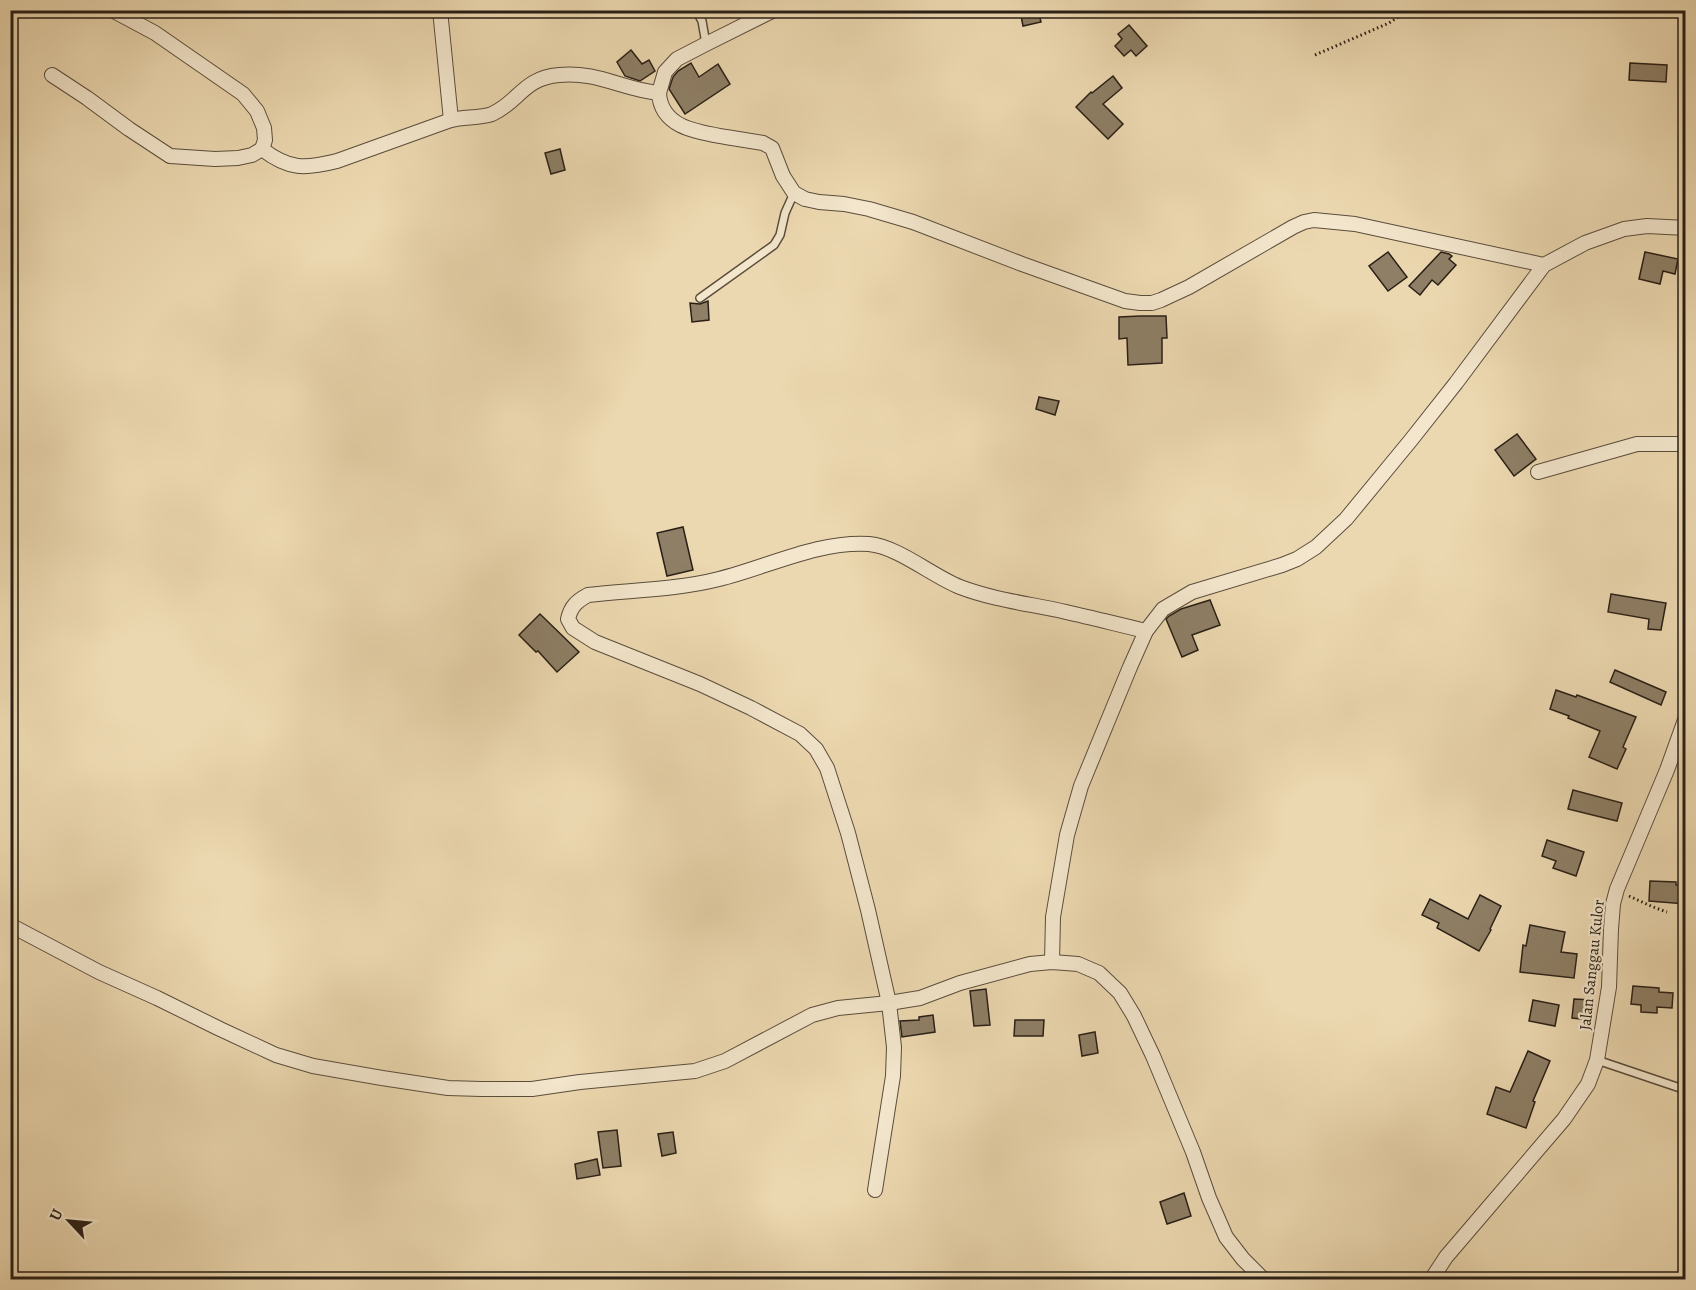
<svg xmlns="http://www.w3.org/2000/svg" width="1696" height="1290" viewBox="0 0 1696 1290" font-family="Alegreya,serif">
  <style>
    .building { fill: #8e7f66; stroke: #291f16; stroke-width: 1.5 }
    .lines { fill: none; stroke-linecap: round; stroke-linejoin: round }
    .lane-casing { stroke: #5a4d3c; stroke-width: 10 }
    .street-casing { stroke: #5a4d3c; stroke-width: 16 }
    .path { stroke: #291f16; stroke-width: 3; stroke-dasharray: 1.5 3; stroke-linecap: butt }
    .lane { stroke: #f3e6cc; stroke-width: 7 }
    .street { stroke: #f3e6cc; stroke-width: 14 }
    .labels { text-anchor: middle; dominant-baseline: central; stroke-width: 4.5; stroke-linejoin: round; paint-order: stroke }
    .street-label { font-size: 16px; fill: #291f16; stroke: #f3e6cc }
  </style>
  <rect width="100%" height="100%" fill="#ecd8b0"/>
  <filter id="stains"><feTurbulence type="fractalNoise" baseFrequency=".00333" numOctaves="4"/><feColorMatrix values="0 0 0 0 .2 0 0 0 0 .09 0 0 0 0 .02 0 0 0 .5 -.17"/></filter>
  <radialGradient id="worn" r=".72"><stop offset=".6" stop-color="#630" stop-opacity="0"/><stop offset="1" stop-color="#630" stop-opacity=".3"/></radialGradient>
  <g class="building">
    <polygon points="1020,10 1038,10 1041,22 1023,26"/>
    <polygon points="1129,25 1147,46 1136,56 1131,50 1124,56 1115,46 1122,39 1118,34"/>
    <polygon points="631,50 642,64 649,60 655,71 640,81 625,76 617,62"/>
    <polygon points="691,63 699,77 718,64 730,84 685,114 669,89 673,77 678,71"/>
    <polygon points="1630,63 1667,65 1666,82 1629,80"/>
    <polygon points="1113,76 1122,88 1103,104 1123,124 1108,139 1076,107 1091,92 1092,93"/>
    <polygon points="560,149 565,170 551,174 545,153"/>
    <polygon points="1388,252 1407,277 1388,291 1369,266"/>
    <polygon points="1441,252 1449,254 1452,256 1449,259 1456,265 1438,285 1432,280 1420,295 1409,286"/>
    <polygon points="1645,252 1678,259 1675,274 1663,271 1660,284 1639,279"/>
    <polygon points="708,301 709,320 692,322 690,303 700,304"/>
    <polygon points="1140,316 1166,316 1167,338 1162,338 1162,363 1128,365 1127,338 1119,339 1119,317"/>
    <polygon points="1039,397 1059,401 1055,415 1036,409"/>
    <polygon points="1517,434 1536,459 1514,476 1495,450"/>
    <polygon points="683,527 693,570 667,576 657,533"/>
    <polygon points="1611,594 1666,603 1661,630 1648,629 1649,619 1608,612"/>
    <polygon points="1210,600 1220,625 1192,635 1198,650 1182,657 1166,619 1169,616 1181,609"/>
    <polygon points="540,614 579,652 557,672 538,651 536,652 519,635"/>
    <polygon points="1615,670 1666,692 1661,705 1610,682"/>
    <polygon points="1556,690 1576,697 1577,695 1636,717 1623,747 1626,749 1617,769 1589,757 1600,731 1568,718 1569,716 1550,709"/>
    <polygon points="1573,790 1622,803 1617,821 1568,809"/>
    <polygon points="1547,840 1584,852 1576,876 1553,868 1556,861 1542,856"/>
    <polygon points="1650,881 1676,882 1676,885 1686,885 1686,904 1649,901"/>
    <polygon points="1480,895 1501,906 1490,929 1491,930 1479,951 1437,928 1439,923 1422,915 1430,899 1468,919"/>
    <polygon points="1530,925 1565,932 1561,952 1577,954 1574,978 1520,972 1523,945 1526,946"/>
    <polygon points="1633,986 1659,988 1659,992 1673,993 1672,1008 1657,1007 1657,1013 1641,1012 1641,1005 1631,1004"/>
    <polygon points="986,989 990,1025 974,1026 970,991"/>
    <polygon points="1574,999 1592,1000 1590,1020 1572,1018"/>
    <polygon points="1533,1000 1559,1005 1555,1026 1529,1021"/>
    <polygon points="933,1015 935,1032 902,1037 900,1021 919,1020 919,1017"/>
    <polygon points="1015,1020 1044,1020 1043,1036 1014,1036"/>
    <polygon points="1095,1032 1098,1053 1082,1056 1079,1035"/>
    <polygon points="1528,1051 1550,1061 1533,1101 1535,1102 1526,1128 1487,1114 1496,1087 1510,1092"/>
    <polygon points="617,1130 621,1166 603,1168 598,1132"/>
    <polygon points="673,1132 676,1153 662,1156 658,1134"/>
    <polygon points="597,1159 600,1175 577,1179 575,1164"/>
    <polygon points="1184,1193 1191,1216 1167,1224 1160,1202"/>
  </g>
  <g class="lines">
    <defs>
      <g id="lane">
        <polyline points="696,10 702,21 706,44"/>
        <polyline points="700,298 774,245 780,235 785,213 794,193"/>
        <polyline points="1597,1060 1683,1089"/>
      </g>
      <g id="street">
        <path d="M440 10 451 120C464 117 481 118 492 114 519 102 523 78 559 75 597 71 624 90 659 93 661 128 698 132 726 137 738 139 751 141 763 143L772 148 783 176 794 193 805 199 819 202 844 204 869 209 913 222 1022 264 1125 301 1140 303H1152L1161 300 1189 287 1293 227 1304 222 1314 220 1355 224 1544 265"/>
        <polyline points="52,75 87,98 129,129 170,156 215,159 238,158 252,155 262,149 265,140 264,128 257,111 243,94 155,33 112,10"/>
        <polyline points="659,93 665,72 677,59 706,44 774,10"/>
        <path d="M262 149C289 170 305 169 337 161L451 120"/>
        <polyline points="1538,472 1637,444 1686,444"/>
        <polyline points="10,925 99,972 157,998 220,1029 276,1055 313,1066 382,1078 448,1088 481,1089 532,1089 580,1082 695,1071 725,1061 812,1015 838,1008 889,1003 920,998 960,983 1030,964 1052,962 1078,964 1099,973 1120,993 1134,1016 1153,1056 1193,1152 1209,1198 1226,1237 1243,1259 1264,1280"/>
        <polyline points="1052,962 1053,917 1067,835 1081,786 1130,667 1146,631 1163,609 1192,592 1282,565 1297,559 1316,547 1346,519 1411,440 1456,383 1544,265 1585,243 1624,229 1647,226 1686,228"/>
        <path d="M875 1190 893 1076 894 1047 889 1003 868 910 848 833 827 768 816 749 800 734 751 708 700 684 595 642 573 628 568 619C571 606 577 601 588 595 631 590 676 590 719 579 768 567 817 541 869 544 899 547 932 576 960 587 994 600 1031 604 1066 612 1093 618 1120 625 1146 631"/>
        <polyline points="1431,1280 1446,1257 1564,1119 1588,1084 1597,1060 1609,987 1611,929 1613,904 1617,889 1667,770 1686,717"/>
      </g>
    </defs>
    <use href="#lane" class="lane-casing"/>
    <use href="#street" class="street-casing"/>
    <g class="path">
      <polyline points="1315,55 1389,23 1409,10"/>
      <polyline points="1629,896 1653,907 1667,912"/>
    </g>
    <use href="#lane" class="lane"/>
    <use href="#street" class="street"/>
  </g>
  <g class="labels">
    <g class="street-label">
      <text transform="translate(1592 965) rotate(-84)">Jalan Sanggau Kulor</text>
    </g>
  </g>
  <rect width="1696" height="1290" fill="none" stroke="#ecd8b0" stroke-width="36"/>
  <rect x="12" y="12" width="1672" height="1266" fill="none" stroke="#291f16" stroke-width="3"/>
  <rect x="18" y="18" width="1660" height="1254" fill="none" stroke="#291f16" stroke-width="1.5"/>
  <g transform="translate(69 1221) rotate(296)" stroke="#f3e6cc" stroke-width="4.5" paint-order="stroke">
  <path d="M0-4.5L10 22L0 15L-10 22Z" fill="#291f16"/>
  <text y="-9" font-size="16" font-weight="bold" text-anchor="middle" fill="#291f16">U</text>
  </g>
  <rect width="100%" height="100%" filter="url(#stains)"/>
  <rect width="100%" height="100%" fill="url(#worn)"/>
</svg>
